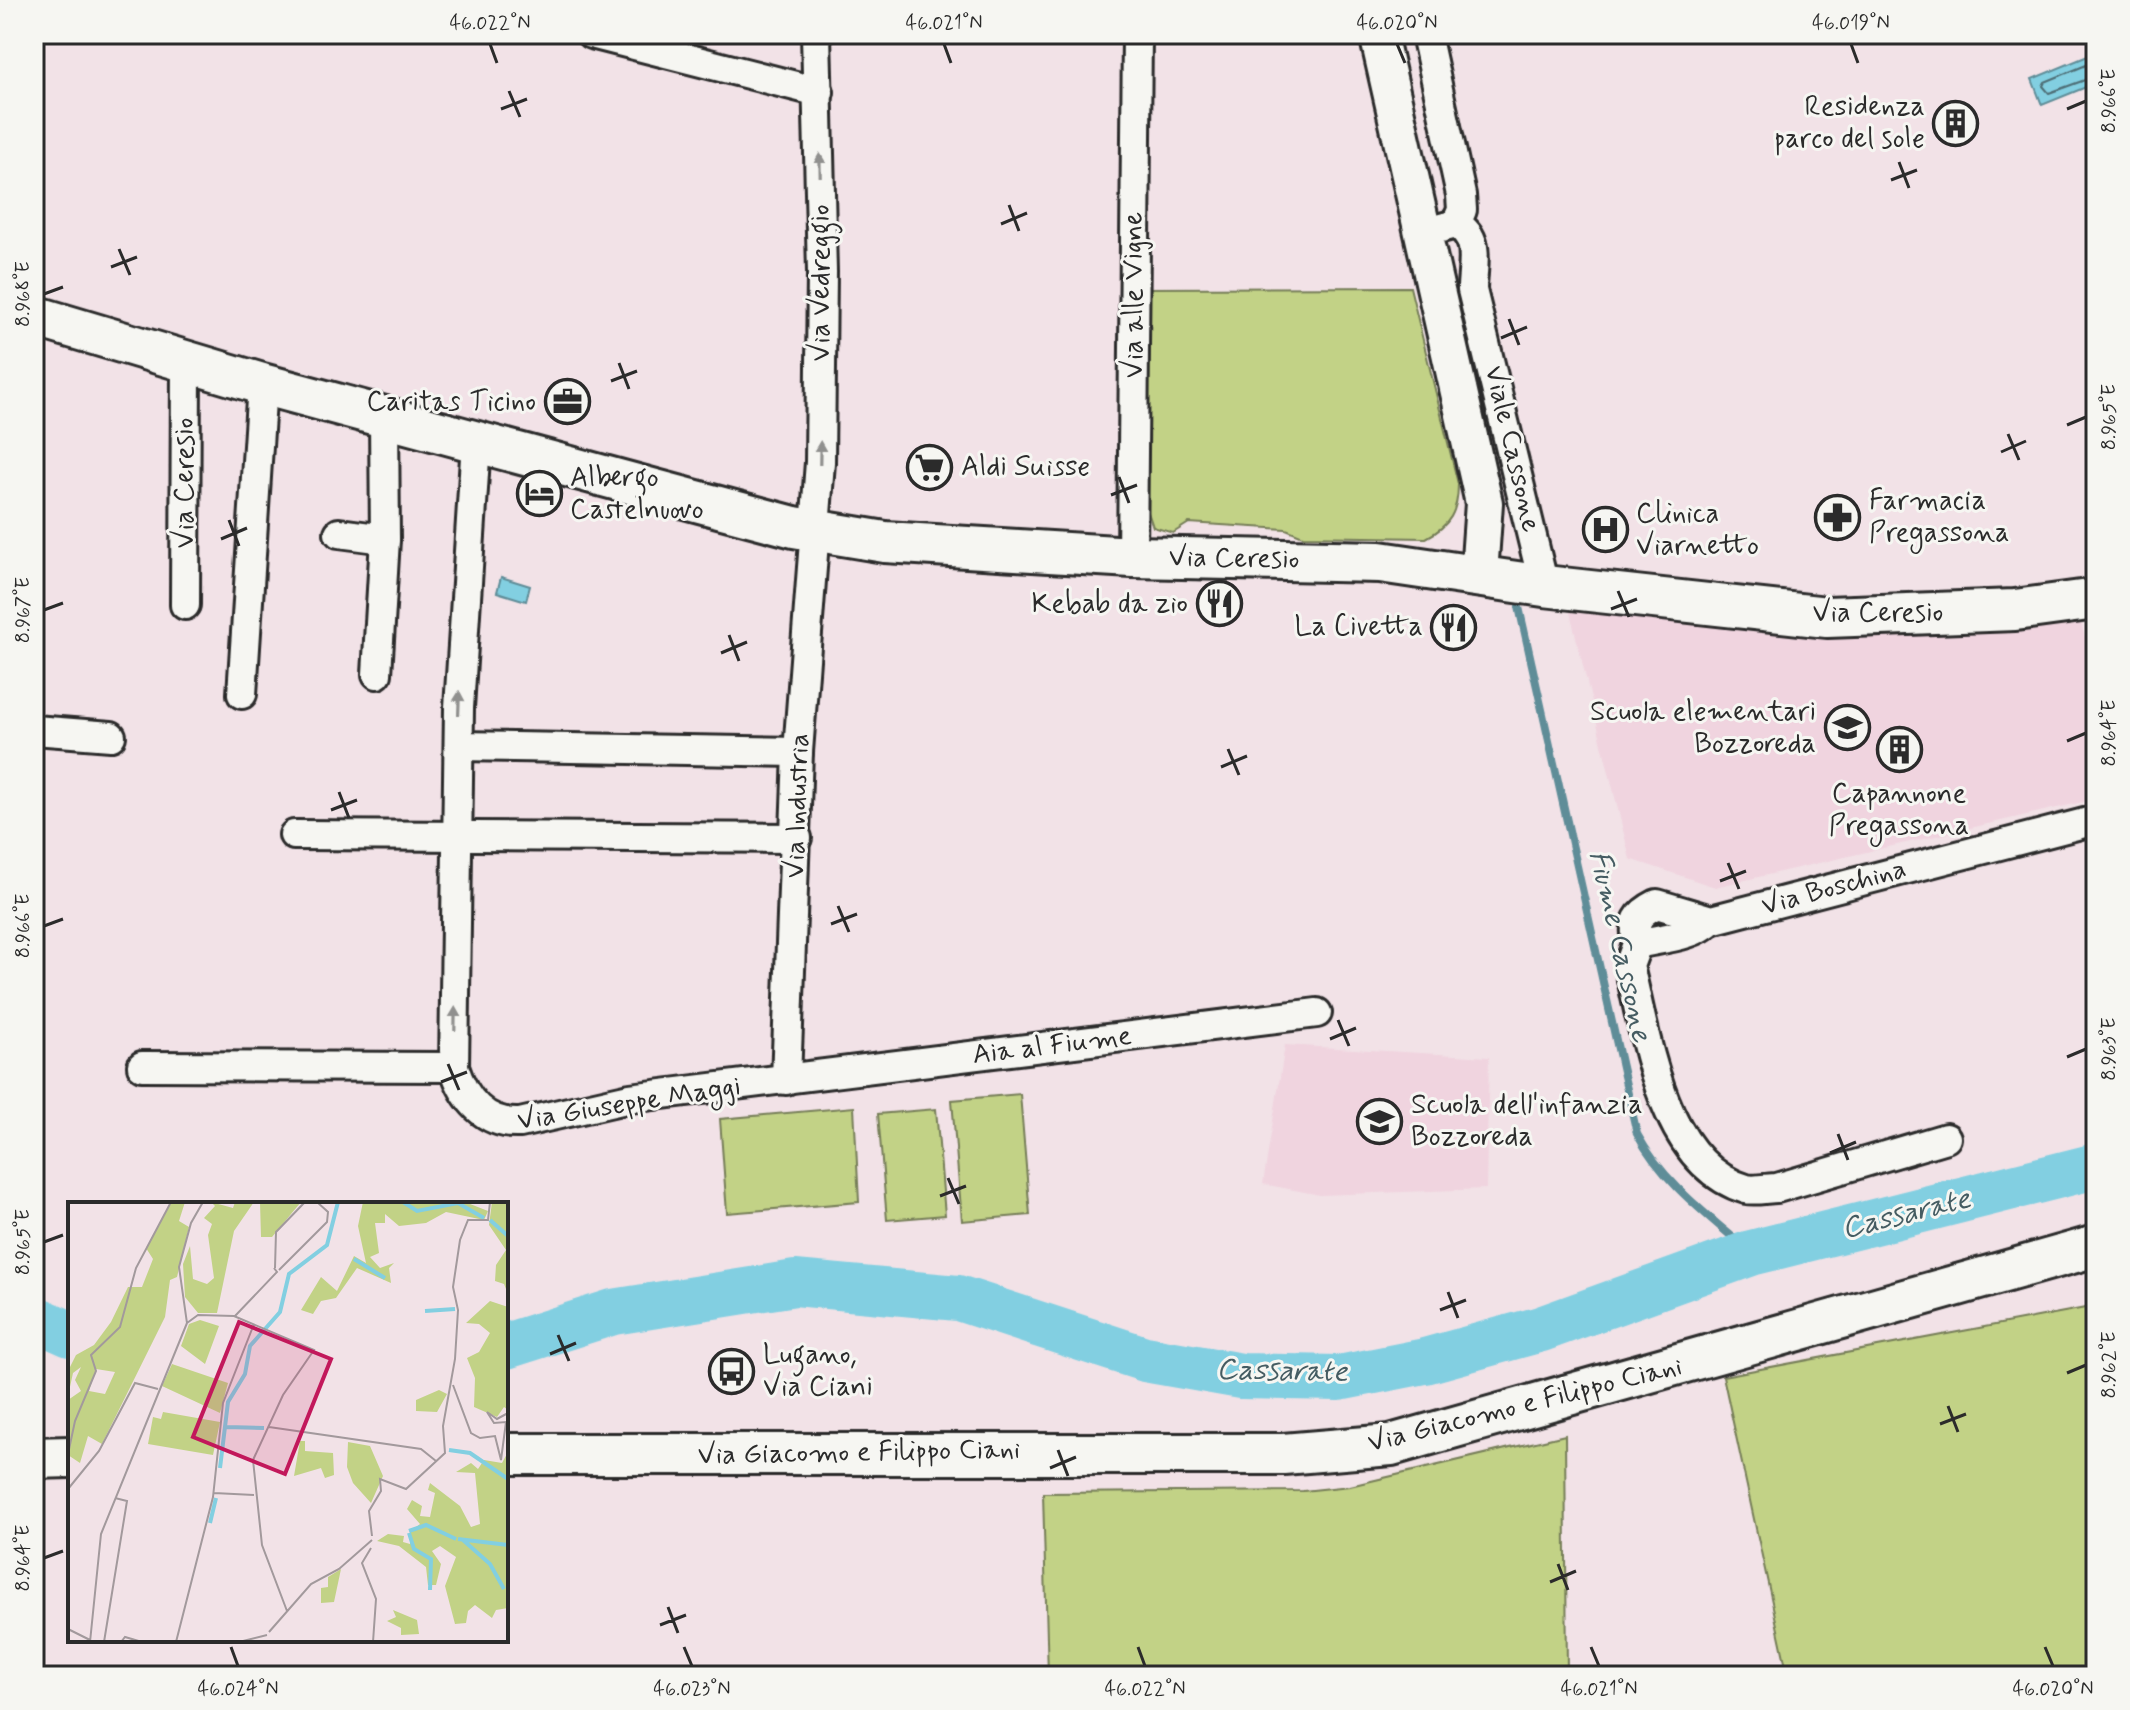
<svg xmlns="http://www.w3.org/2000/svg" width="2130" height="1710" viewBox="0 0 2130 1710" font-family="Mynerve,sans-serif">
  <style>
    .built { fill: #f0d4df }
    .green { fill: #c2d286; stroke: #767e58; stroke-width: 2 }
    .water { fill: #82cfe1; stroke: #5f8d98; stroke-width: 2 }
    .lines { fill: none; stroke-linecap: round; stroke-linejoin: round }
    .shore { stroke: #4e6d74; stroke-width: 2 }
    .stream { stroke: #5f8d98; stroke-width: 8 }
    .river { stroke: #82cfe1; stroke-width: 46 }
    .minor-casing { stroke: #2b2b2b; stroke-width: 34 }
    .tertiary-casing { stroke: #2b2b2b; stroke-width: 42 }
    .secondary-casing { stroke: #2b2b2b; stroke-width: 46 }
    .minor { stroke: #f6f6f2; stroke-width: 28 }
    .tertiary { stroke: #f6f6f2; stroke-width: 36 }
    .secondary { stroke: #f6f6f2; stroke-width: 40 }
    .oneway { fill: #90908e }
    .ticks { fill: none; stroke: #2b2b2b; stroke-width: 3 }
    .labels { text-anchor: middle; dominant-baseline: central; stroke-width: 6; stroke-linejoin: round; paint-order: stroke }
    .poi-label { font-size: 28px; fill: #2b2b2b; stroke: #f6f6f2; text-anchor: start }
    .street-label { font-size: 28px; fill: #2b2b2b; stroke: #f6f6f2 }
    .water-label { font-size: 30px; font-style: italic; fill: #455c62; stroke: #f6f6f2 }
    .inset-river { fill: none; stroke: #82cfe1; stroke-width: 4 }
    .inset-road { fill: none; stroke: #a2999c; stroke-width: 2 }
    .view { fill: #c2185b; fill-opacity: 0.15; stroke: #c2185b; stroke-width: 4 }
    .inset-edge { fill: none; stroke: #2b2b2b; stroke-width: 4 }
    .neatline { fill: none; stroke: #2b2b2b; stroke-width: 3 }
    .ticks-label { font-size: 20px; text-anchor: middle; fill: #2b2b2b }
  </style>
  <rect width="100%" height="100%" fill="#f2e2e7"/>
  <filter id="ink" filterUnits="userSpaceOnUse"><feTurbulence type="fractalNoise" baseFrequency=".0125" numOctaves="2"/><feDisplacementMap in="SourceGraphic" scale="16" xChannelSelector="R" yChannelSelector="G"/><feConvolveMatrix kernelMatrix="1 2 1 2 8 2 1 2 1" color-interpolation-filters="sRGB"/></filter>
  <g filter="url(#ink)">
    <g class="built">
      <polygon points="1567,600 1838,639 2081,624 2091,656 2096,655 2096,799 1715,887 1630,859"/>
      <polygon points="1285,1045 1489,1057 1486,1189 1320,1195 1263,1184"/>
    </g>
    <g class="green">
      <path d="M1410 287 1458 484C1458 511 1450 526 1426 538L1303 536 1286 529 1189 523 1173 533 1153 527 1148 512 1144 288Z"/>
      <polygon points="1020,1094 1030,1215 962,1221 952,1100"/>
      <polygon points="854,1107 859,1202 727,1213 720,1119"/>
      <polygon points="936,1109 945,1215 887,1220 878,1114"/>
      <polygon points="2096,1306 2096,1676 1788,1676 1723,1376"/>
      <polygon points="1565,1435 1567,1676 1048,1676 1043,1493 1303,1491 1350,1486"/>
    </g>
    <g class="water">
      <polygon points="2095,53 2096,83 2042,105 2032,79"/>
      <polygon points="501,577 530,586 526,601 497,592"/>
    </g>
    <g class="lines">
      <polyline class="shore" points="2096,61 2045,82 2043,86 2049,93 2096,76"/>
      <path class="stream" d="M1519 607 1637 1134C1663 1183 1710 1217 1751 1253"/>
      <g class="river">
        <polyline points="34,1318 70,1334"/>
        <polyline points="506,1346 613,1312 795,1283 958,1298 1145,1359 1241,1376 1339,1378 1425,1361 1541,1329 1751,1253 2096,1166"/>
      </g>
      <defs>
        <g id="minor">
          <polyline points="591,34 819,92"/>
          <polyline points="1426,34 1461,195 1462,210 1456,224 1441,228"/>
          <path d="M1456 224C1482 238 1472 266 1472 290L1544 586"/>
          <path d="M476 442 459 708 454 1067C464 1099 485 1125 520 1123L630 1098 1317 1013"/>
          <polyline points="339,533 385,539"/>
          <polyline points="1132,557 1137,34"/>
          <polyline points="185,605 186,362"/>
          <polyline points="377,674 385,539 384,417"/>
          <polyline points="242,694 262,384"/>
          <polyline points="34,730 111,736"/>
          <polyline points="459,746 798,752"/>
          <polyline points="294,835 797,838"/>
          <path d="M1711 920 1657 904C1637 914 1633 921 1637 944 1661 938 1693 937 1711 920L2096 820"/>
          <path d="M1637 944 1629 966C1647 1039 1662 1164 1746 1189 1755 1191 1768 1188 1777 1188L1946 1138"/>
          <polyline points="142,1066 454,1067"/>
          <polyline points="786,1080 798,752 820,462 822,272 816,34"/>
        </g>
        <polyline id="tertiary" points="1378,34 1484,503 1479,574"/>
        <g id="secondary">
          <polyline points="34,316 262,384 700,502 794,527 885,542 1132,557 1380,562 1544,586 1827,617 2015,610 2096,599"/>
          <polyline points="506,1454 1283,1454 1391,1445 2096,1246"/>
          <polyline points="34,1458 70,1457"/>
        </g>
      </defs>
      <use href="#minor" class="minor-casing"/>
      <use href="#tertiary" class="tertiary-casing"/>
      <use href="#secondary" class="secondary-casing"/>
      <use href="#minor" class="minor"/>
      <use href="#tertiary" class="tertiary"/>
      <use href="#secondary" class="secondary"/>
    </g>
    <defs><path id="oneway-solid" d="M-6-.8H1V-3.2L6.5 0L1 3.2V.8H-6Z" transform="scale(2)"/></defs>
    <g class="oneway">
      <use href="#oneway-solid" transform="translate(820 165) rotate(-91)"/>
      <use href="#oneway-solid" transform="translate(820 453) rotate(-89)"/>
      <use href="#oneway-solid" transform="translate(459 703) rotate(-88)"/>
      <use href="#oneway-solid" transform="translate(455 1019) rotate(-89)"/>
    </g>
  </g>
  <path class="ticks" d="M490 44 497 63M944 44 951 63M1397 44 1405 63M1851 44 1858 63M509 91 520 117M501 109 527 99M2067 109 2086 101M1899 162 1909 188M1891 180 1917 170M1009 205 1019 231M1001 224 1027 213M119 249 130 275M111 267 137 257M44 294 63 287M1509 319 1519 345M1501 338 1527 327M619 363 629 389M611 381 637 371M2067 425 2086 417M2008 434 2019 460M2001 452 2026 441M1119 477 1129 503M1111 495 1137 485M229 520 239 546M221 539 247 528M1618 591 1629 617M1611 609 1637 599M44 610 63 603M729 635 739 661M721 653 747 642M2067 741 2086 733M1228 749 1239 775M1221 767 1247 756M339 792 349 818M331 810 357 800M1728 863 1739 889M1720 881 1746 871M838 906 849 932M831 924 857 914M44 926 63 919M1338 1020 1349 1046M1330 1039 1356 1028M2067 1057 2086 1049M448 1064 459 1090M441 1082 467 1072M1838 1134 1848 1160M1830 1153 1856 1142M948 1178 959 1204M940 1196 966 1186M44 1242 63 1235M1448 1292 1458 1318M1440 1310 1466 1300M558 1335 569 1361M550 1354 576 1343M2067 1373 2086 1365M1948 1406 1958 1432M1940 1424 1966 1414M1058 1450 1068 1476M1050 1468 1076 1457M44 1558 63 1551M1558 1564 1568 1590M1550 1582 1576 1571M668 1607 678 1633M660 1625 686 1615M231 1647 238 1666M684 1647 692 1666M1138 1647 1145 1666M1591 1647 1599 1666M2045 1647 2053 1666"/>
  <defs>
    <symbol id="building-ring" viewBox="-11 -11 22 22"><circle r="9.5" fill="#f6f6f2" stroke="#2b2b2b" stroke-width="1.5"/><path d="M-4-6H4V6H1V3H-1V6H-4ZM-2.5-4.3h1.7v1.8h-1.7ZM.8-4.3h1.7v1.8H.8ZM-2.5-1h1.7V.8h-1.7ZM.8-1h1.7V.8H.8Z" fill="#2b2b2b"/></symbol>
    <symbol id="office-ring" viewBox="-11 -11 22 22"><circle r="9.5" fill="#f6f6f2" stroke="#2b2b2b" stroke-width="1.5"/><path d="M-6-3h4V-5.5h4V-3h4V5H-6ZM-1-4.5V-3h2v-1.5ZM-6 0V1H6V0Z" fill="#2b2b2b"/></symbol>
    <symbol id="supermarket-ring" viewBox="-11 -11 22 22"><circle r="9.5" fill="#f6f6f2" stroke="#2b2b2b" stroke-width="1.5"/><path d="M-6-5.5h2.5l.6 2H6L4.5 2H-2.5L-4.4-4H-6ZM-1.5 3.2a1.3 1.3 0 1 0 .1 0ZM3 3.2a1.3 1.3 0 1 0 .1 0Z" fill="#2b2b2b"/></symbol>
    <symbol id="hotel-ring" viewBox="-11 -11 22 22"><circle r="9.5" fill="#f6f6f2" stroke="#2b2b2b" stroke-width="1.5"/><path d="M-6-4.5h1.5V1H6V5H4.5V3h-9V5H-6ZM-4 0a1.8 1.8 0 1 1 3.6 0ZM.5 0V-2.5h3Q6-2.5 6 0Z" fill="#2b2b2b"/></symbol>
    <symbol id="pharmacy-ring" viewBox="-11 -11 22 22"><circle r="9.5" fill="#f6f6f2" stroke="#2b2b2b" stroke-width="1.5"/><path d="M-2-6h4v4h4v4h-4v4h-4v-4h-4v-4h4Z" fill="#2b2b2b"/></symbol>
    <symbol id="hospital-ring" viewBox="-11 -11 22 22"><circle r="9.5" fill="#f6f6f2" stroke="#2b2b2b" stroke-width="1.5"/><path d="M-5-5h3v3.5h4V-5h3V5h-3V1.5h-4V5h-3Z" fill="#2b2b2b"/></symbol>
    <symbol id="restaurant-ring" viewBox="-11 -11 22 22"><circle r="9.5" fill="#f6f6f2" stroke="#2b2b2b" stroke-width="1.5"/><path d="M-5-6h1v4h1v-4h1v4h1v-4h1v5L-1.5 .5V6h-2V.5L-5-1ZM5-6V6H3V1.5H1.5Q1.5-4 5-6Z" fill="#2b2b2b"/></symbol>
    <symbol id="school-ring" viewBox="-11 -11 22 22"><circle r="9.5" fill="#f6f6f2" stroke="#2b2b2b" stroke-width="1.5"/><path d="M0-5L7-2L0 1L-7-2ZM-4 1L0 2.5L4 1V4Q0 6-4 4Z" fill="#2b2b2b"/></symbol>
    <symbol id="bus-ring" viewBox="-11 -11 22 22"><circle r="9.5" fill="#f6f6f2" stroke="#2b2b2b" stroke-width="1.5"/><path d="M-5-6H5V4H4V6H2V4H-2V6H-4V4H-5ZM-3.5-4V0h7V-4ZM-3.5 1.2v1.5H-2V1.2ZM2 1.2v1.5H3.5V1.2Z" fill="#2b2b2b"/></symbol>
  </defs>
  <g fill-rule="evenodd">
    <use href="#building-ring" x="1930" y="98" width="51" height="51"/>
    <use href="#office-ring" x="542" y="376" width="51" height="51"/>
    <use href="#supermarket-ring" x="904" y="442" width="51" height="51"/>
    <use href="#hotel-ring" x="514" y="468" width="51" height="51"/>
    <use href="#pharmacy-ring" x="1812" y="492" width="51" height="51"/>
    <use href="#hospital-ring" x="1580" y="504" width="51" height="51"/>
    <use href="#restaurant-ring" x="1194" y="578" width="51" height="51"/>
    <use href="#restaurant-ring" x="1428" y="602" width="51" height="51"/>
    <use href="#school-ring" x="1822" y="702" width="51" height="51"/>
    <use href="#building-ring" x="1874" y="724" width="51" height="51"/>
    <use href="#school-ring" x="1354" y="1096" width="51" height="51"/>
    <use href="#bus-ring" x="706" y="1346" width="51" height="51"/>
  </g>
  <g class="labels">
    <g class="poi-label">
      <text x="1925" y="107" text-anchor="end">Residenza<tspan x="1925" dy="32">parco del sole</tspan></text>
      <text x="536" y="402" text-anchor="end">Caritas Ticino</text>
      <text x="961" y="467">Aldi Suisse</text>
      <text x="570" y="478">Albergo<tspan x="570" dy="32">Castelnuovo</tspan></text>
      <text x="1869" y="501">Farmacia<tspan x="1869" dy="32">Pregassona</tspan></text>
      <text x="1636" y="514">Clinica<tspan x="1636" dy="32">Viarnetto</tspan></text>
      <text x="1188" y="604" text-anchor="end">Kebab da zio</text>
      <text x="1423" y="627" text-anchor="end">La Civetta</text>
      <text x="1816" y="712" text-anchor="end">Scuola elementari<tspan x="1816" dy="32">Bozzoreda</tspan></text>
      <text x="1899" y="794" text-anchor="middle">Capannone<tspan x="1899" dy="32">Pregassona</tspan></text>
      <text x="1411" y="1105">Scuola dell'infanzia<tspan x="1411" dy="32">Bozzoreda</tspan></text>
      <text x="763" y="1355">Lugano,<tspan x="763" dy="32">Via Ciani</tspan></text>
    </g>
    <g class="street-label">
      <text transform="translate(821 283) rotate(-90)">Via Vedreggio</text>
      <text transform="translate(1134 295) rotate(-90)">Via alle Vigne</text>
      <text transform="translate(1512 449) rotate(77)">Viale Cassone</text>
      <text transform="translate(185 483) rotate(-90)">Via Ceresio</text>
      <text transform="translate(1234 559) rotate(1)">Via Ceresio</text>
      <text x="1878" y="613">Via Ceresio</text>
      <text transform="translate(798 806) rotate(-88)">Via Industria</text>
      <text transform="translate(1834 888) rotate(-15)">Via Boschina</text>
      <text transform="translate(1052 1046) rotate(-7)">Aia al Fiume</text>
      <text transform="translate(629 1104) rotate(-9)">Via Giuseppe Maggi</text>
      <text transform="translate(1525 1405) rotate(-14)">Via Giacomo e Filippo Ciani</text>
      <text transform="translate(859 1453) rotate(-1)">Via Giacomo e Filippo Ciani</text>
    </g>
    <g class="water-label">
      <text transform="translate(1620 946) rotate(77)">Fiume Cassone</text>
      <text transform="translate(1906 1214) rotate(-14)">Cassarate</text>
      <text transform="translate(1282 1371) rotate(1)">Cassarate</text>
    </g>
  </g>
  <g transform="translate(68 1202)">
    <rect width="440" height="440" fill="#f2e2e7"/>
    <path d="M103 0H117L111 19 121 25 109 75 102 78 97 115 34 242 20 234 12 261 0 253V198L13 189 7 178 13 165 5 171 0 194V169L8 153 26 143 43 120 60 85H74L85 57 78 46ZM28 167 47 170 37 192 21 189ZM143 0 165 6 167 0H186L166 29 149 111H130L117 95 115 62 122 44 125 77 139 82 146 76 140 33 144 22 136 16 147 4ZM192 0H233L204 35H193ZM295 0H397L420 9 416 18 378 10 358 21 331 24 317 12V21H307L311 51 302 55 312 66 326 61 321 66 323 81 289 66 268 96 253 99 245 112 233 108 253 75 269 89 286 54 298 61 290 24ZM424 0H440V92L436 82 427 79 428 63 438 48 421 23ZM422 99 440 105V208L436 205 429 215 406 205 407 176 399 156 411 150 422 131 411 122 398 121ZM132 118 151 124 137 162 113 144 121 122ZM104 162 160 181 152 211 94 184ZM371 188 379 192 369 210 348 209V198ZM95 210 152 220 145 253 80 242 85 215 93 217ZM232 239H237V249L265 251 266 273 257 276 253 266 226 274ZM280 240 302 244 315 274 303 301 285 281 279 265ZM440 250V406L428 408 424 416 407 403 400 409 398 421 387 422 377 384 388 355 372 344 364 349 373 362 368 383H360L358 365 331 344 309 339 320 332 336 334 335 340 342 342V330L352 322 339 307 344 298 354 304 352 314 362 315 367 291 360 288 362 281 392 304 403 325 412 322 407 271 388 270 403 261 410 267 416 258 434 261ZM273 367 266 400 253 401V386L260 385V375ZM325 408 349 418 351 432 333 433V426L319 419 328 415Z" fill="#c2d286" fill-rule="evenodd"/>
    <path class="inset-river" d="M335 0 349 9 390 1 416 16M422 18 440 34M286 57 317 76M357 109 387 107M158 225 196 226M381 248 402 251 440 277M152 266 160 200 177 172 182 144 212 110 221 72 259 43 270 0M142 321 148 296M341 329 358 323 388 337M341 331 346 347 363 357 362 388M390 337 440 343M395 338 422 362 436 387"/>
    <path class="inset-road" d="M207 66 208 30 237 0M211 68 259 20 260 10 249 0M167 114 209 70 206 66M119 121 130 113 166 114 246 148 215 193 185 258 194 343 219 409M385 183 403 231 412 236 427 234 433 258 438 220 426 221 419 210 429 217 440 211M201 225 353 247 368 259M0 252 7 219 28 169 23 153 52 125 68 66 103 0M0 287 31 249 67 181 90 187M146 291 186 293M304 334 301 309 313 289 312 277 338 287 377 251 375 224 387 157 390 108 385 85 392 38 400 18H420L422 0M303 346 294 361 308 397 305 440M0 427 24 439M201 430 243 382 271 367 304 338M22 440 33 332 119 121 111 65 123 21 135 0M36 440 59 299 47 296M53 440 57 435 74 440M108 440 145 295 155 201 186 122M171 440 199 433"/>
    <path class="view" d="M171 120 263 157 217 272 125 235Z"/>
    <rect width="440" height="440" class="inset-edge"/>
  </g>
  <rect width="2130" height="1710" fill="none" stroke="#f6f6f2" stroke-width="88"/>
  <rect x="44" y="44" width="2042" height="1622" class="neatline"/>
  <g class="ticks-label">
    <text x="490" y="29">46.022°N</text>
    <text x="944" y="29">46.021°N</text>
    <text x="1397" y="29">46.020°N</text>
    <text x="1851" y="29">46.019°N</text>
    <text transform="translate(2108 101) rotate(-90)" y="7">8.966°E</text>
    <text transform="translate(22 294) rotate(-90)" y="7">8.968°E</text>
    <text transform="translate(2108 417) rotate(-90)" y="7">8.965°E</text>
    <text transform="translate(22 610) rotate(-90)" y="7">8.967°E</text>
    <text transform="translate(2108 733) rotate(-90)" y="7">8.964°E</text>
    <text transform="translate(22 926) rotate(-90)" y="7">8.966°E</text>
    <text transform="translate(2108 1049) rotate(-90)" y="7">8.963°E</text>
    <text transform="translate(22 1242) rotate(-90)" y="7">8.965°E</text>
    <text transform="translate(2108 1365) rotate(-90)" y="7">8.962°E</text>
    <text transform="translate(22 1558) rotate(-90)" y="7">8.964°E</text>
    <text x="238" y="1695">46.024°N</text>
    <text x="692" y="1695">46.023°N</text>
    <text x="1145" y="1695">46.022°N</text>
    <text x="1599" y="1695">46.021°N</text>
    <text x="2053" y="1695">46.020°N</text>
  </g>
</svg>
